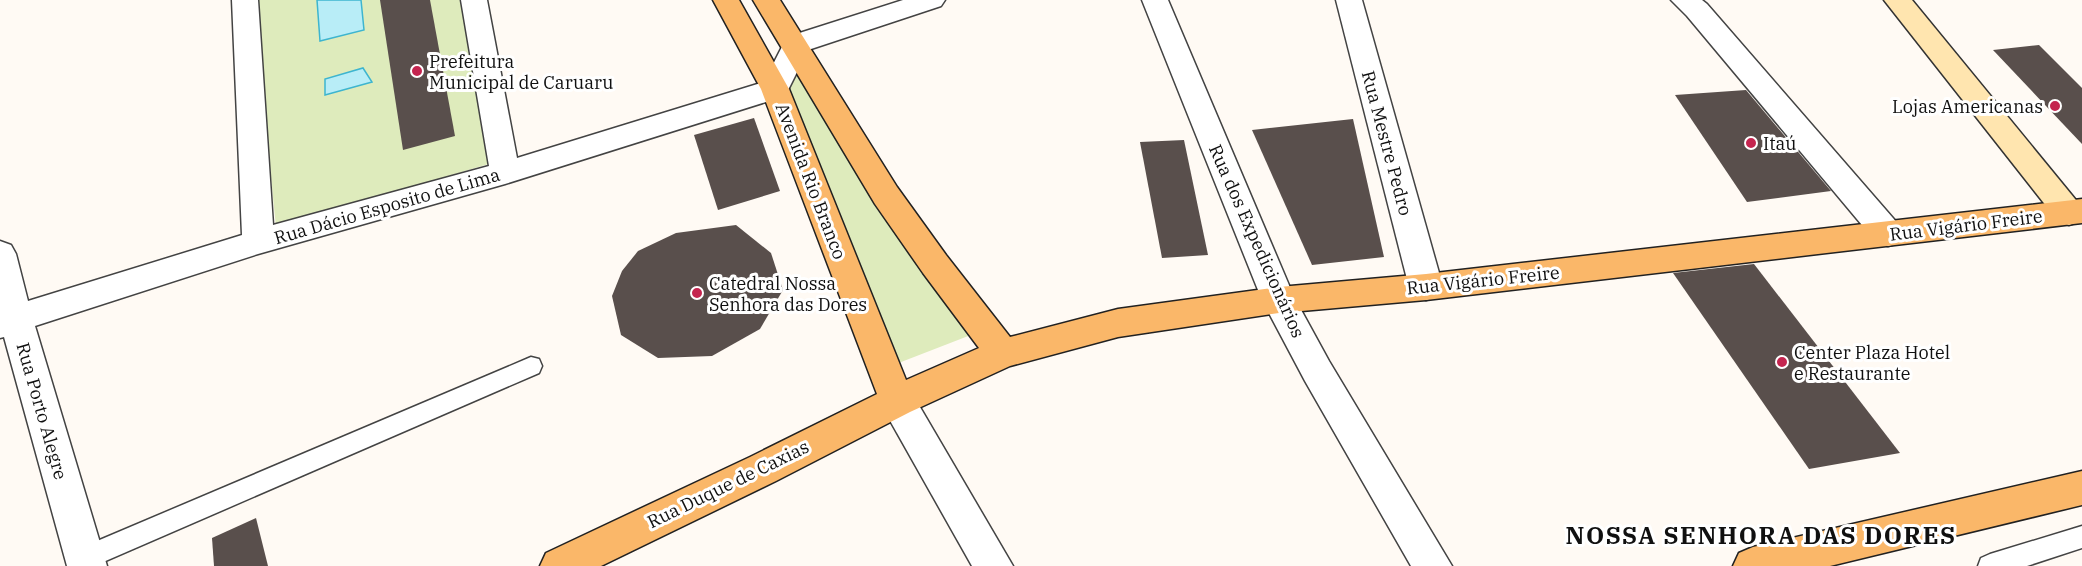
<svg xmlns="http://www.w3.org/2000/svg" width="2082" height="566" viewBox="0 0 2082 566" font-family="'IBM Plex Serif',serif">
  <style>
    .green { fill: #deebbc }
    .water { fill: #b8edf7; stroke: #3db5cf; stroke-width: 1.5 }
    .building { fill: #594f4c }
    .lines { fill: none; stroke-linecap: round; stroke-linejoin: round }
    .lane-casing { stroke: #434343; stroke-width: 3 }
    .street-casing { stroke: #434343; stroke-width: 3 }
    .secondary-casing { stroke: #323232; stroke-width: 3 }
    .primary-casing { stroke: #212121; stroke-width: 3 }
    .lane { fill: #fff; fill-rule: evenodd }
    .street { fill: #fff; fill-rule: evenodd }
    .secondary { fill: #ffe5af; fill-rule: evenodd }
    .primary { fill: #fab769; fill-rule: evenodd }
    .poi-dot { fill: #c4254f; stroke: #fff; stroke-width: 2 }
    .labels { text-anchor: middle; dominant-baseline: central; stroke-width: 6; stroke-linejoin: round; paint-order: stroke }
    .poi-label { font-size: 18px; fill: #101010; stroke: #fff; text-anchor: start }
    .street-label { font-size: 18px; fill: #101010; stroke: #fff }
    .district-label { font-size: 24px; font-weight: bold; letter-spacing: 1.5px; fill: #101010; stroke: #fff }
  </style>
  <rect width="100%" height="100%" fill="#fffaf4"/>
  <g class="green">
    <polygon points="253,0 460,0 492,163 276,227"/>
    <polygon points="798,66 976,333 896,364 787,98"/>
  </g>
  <g class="water">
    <polygon points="317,0 361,0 364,30 320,41"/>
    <polygon points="363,68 372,82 325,95 325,79"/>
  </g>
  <g class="building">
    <polygon points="380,0 430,0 455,136 403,150"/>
    <polygon points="2039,45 2082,88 2082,144 1993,50"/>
    <polygon points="1746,90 1831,191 1747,202 1675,95"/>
    <polygon points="754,118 780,191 718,210 694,135"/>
    <polygon points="1353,119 1384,257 1312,265 1252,130"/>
    <polygon points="1184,140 1208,255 1162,258 1140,142"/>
    <polygon points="736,225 771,253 783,290 760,329 712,356 658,358 621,335 612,296 622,271 638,251 676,233"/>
    <polygon points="1754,264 1900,453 1809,469 1673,273"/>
    <polygon points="256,518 268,566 214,566 212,538"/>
  </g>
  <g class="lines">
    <defs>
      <g id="lane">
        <polygon points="531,357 539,359 542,366 539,373 94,566 76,566 73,558 76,550"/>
        <polygon points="2082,526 2082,548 2027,566 1978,566 1981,558 1990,554"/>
      </g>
      <g id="street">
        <polygon points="232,0 258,0 273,225 489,166 461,0 487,0 517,158 764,82 787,37 903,0 945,0 941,6 808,50 785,96 505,184 258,254 35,326 107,566 67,566 4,337 0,338 0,241 11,245 16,254 28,301 242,235"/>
        <polygon points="1142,0 1168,0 1294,297 1329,361 1452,566 1411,566 1305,381 1262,300"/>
        <polygon points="1336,0 1362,0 1443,287 1438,296 1426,300 1414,296 1409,287"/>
        <polygon points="1671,0 1702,0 1707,4 1899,225 1904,234 1899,243 1888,246 1877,243 1687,16"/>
        <polygon points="897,386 910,390 1013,566 972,566 879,401 884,390"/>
      </g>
      <polygon id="secondary" points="1884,0 1912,0 2080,205 2082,208 2080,221 2069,225 2058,221"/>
      <g id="primary">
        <polygon points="713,0 739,0 789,89 906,380 979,348 923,273 875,204 753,0 780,0 897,187 946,255 1010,337 1118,309 1279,287 1426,274 2082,199 2082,223 1426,300 1279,313 1118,337 1010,366 910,412 776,481 601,566 540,566 546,553 750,457 877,394 761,89"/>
        <polygon points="2082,471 2082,505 1830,566 1733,566 1739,553 1753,547"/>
      </g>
    </defs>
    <use href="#lane" class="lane-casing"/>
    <use href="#street" class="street-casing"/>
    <use href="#secondary" class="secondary-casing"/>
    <use href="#primary" class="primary-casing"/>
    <use href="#lane" class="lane"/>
    <use href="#street" class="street"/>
    <use href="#secondary" class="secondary"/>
    <use href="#primary" class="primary"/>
  </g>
  <g class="poi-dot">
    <circle cx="417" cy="71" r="6"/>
    <circle cx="2055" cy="106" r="6"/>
    <circle cx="1751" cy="143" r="6"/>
    <circle cx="697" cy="293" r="6"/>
    <circle cx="1782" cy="362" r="6"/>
  </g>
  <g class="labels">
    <g class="poi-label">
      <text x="429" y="61">Prefeitura<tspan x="429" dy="21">Municipal de Caruaru</tspan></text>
      <text x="2043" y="106" text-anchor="end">Lojas Americanas</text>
      <text x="1763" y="143">Itaú</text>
      <text x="709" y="283">Catedral Nossa<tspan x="709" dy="21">Senhora das Dores</tspan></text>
      <text x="1794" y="352">Center Plaza Hotel<tspan x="1794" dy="21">e Restaurante</tspan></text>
    </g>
    <g class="street-label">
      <text transform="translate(1387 143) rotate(75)">Rua Mestre Pedro</text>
      <text transform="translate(811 181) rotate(69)">Avenida Rio Branco</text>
      <text transform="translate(387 206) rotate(-16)">Rua Dácio Esposito de Lima</text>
      <text transform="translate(1966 225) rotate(-7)">Rua Vigário Freire</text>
      <text transform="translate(1257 241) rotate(66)">Rua dos Expedicionários</text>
      <text transform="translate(1483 280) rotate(-6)">Rua Vigário Freire</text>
      <text transform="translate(42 411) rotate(74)">Rua Porto Alegre</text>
      <text transform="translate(728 484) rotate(-26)">Rua Duque de Caxias</text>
    </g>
    <g class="district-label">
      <text x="1761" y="535">NOSSA SENHORA DAS DORES</text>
    </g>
  </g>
</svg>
